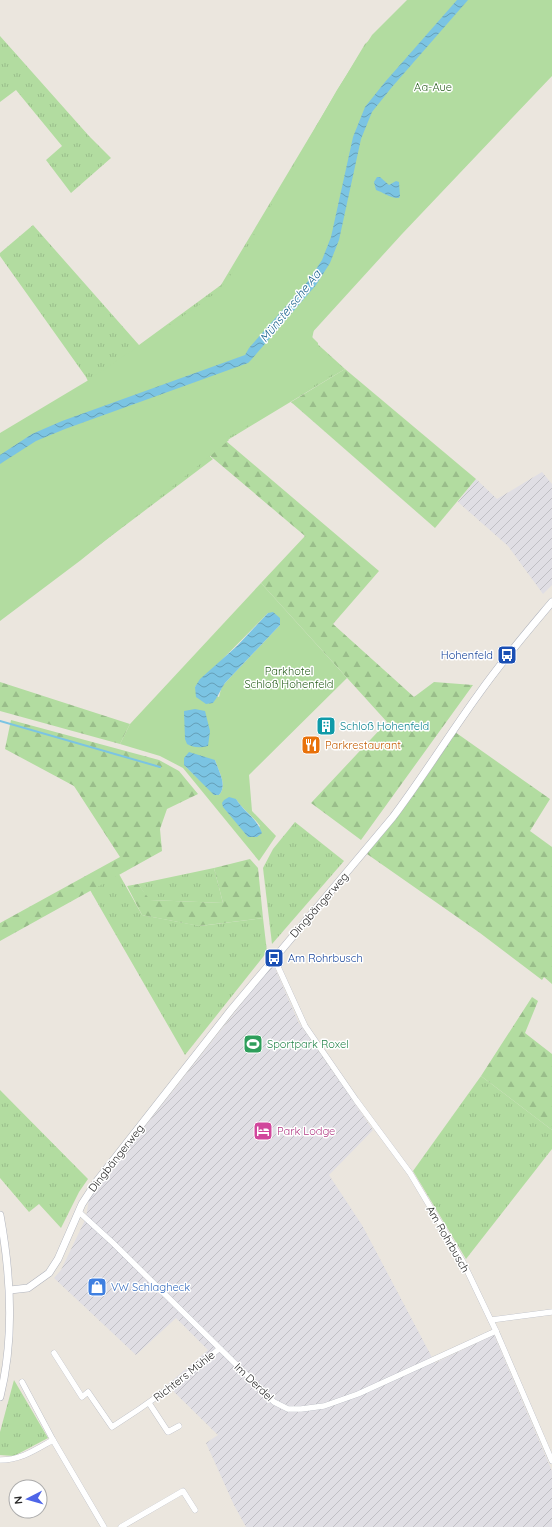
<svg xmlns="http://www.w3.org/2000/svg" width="552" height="1527" viewBox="0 0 552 1527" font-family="Quicksand,sans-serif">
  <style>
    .industrial { fill: url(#industrial-furrows) }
    .grass { fill: url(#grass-tufts) }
    .forest { fill: url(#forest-firs) }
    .park { fill: #b2dca0; fill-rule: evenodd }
    .water { fill: url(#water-waves) }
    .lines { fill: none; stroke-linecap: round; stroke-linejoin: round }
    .stream { stroke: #7bc4e3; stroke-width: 2 }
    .minor-casing { stroke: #b1b4bd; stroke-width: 6 }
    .secondary-casing { stroke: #b1b4bd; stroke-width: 8 }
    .minor { stroke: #fff; stroke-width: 5.5 }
    .secondary { stroke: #fff; stroke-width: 7 }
    .labels { text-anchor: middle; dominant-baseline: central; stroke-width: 3; stroke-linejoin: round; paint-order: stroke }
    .park-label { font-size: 11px; fill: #2c6121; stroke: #fff }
    .transit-label { font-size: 11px; fill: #164399; stroke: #fff; text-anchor: end }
    .culture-label { font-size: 11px; fill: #0d838f; stroke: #fff; text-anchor: start }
    .food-label { font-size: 11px; fill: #c56008; stroke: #fff; text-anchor: start }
    .street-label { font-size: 11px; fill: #2a2a2a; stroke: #fff }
    .leisure-label { font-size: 11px; fill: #27864d; stroke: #fff; text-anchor: start }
    .hotel-label { font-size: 11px; fill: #b23c85; stroke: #fff; text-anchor: start }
    .shop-label { font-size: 11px; fill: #366cbe; stroke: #fff; text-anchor: start }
    .water-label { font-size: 12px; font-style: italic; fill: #1b628e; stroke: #fff }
  </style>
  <defs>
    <pattern id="industrial-furrows" width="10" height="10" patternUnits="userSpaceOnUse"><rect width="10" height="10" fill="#e0dee4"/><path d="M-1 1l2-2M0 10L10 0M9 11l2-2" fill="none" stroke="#c0bfc4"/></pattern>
    <pattern id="grass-tufts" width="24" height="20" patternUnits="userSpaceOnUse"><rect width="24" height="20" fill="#b2dca0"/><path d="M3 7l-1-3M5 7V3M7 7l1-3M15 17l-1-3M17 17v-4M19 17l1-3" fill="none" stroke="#99bd8a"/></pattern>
    <pattern id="forest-firs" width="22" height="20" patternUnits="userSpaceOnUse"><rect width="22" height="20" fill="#b2dca0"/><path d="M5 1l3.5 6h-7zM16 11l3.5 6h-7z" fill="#99bd8a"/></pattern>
    <pattern id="water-waves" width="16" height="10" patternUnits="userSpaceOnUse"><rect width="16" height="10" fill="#7bc4e3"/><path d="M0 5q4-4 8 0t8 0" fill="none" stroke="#659fb8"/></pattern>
  </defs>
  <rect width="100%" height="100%" fill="#ebe6de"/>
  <g class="industrial">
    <polygon points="542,472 552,484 552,585 543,594 508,546 458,502 476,479 497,499"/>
    <polygon points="273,964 299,1023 373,1130 329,1175 362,1225 435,1363 494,1335 552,1471 552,1527 246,1527 234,1505 206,1443 218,1435 167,1385 208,1350 176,1318 136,1355 54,1278 61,1270 86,1218 89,1198"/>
  </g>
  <g class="grass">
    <polygon points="375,35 312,339 345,369 226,441 94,394 86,377 0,256 0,253 33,225 139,345 221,285 365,44"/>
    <polygon points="0,36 89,136 111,158 71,193 46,160 62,146 16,90 0,102"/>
    <polygon points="207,454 213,459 0,620"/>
    <polygon points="295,822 344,861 272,944 263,868 273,849"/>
    <polygon points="214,868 223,903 149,900 138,884"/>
    <polygon points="119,874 142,915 200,926 263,918 267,952 185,1055 90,890"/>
    <polygon points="481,1076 552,1130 552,1149 466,1259 413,1171"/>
    <polygon points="0,1090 88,1179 79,1192 61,1228 39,1204 29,1212 0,1178"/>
    <polygon points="14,1380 48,1438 14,1456 0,1455 0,1432"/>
  </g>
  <g class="forest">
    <polygon points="345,369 476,479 435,528 291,402"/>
    <polygon points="189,438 226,441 379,571 333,624 414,697 434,682 473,685 361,840 311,803 387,722 261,583 305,536"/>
    <polygon points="0,682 130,724 120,744 0,711"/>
    <polygon points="11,720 159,760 179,771 198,794 167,809 160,829 162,851 0,941 0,923 120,857 74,786 5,749"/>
    <polygon points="455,732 550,799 530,831 552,847 552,984 544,977 542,980 480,933 367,854"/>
    <polygon points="250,859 258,868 263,918 199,926 142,915 127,886 138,884 150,900 223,903 214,868"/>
    <polygon points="532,997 538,1001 525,1033 552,1054 552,1130 481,1076"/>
  </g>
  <g class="park">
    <polygon points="407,0 552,0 552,76 402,234 310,335 318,343 318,346 343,368 227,438 229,440 209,457 81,560 0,621 0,433 87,381 199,305 218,291 233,272 337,90 372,35"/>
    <path d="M261 583 347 678 249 775 252 811 276 836 259 861 183 768 160 756 120 744 130 724ZM268 613 280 625 225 683 221 689 219 697 195 687ZM215 760C218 770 228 785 219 795L205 785 184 765ZM236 799C242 809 253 816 260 826L248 837Z"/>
  </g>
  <g class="water">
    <polygon points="457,0 468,0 392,87 372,112 361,139 339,240 330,263 316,285 251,360 248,363 65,429 36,441 0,464 0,455 32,434 62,421 245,355 249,348 309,280 322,260 331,237 353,137 365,107 385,82"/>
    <path d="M377 177H380L389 185 396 181 399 182 400 196 399 198C391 199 383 192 376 190L374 182Z"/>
    <path d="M273 612 280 618V625L225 683C220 690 218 697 213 703L206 704 196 697 195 687 200 679 237 646 268 613Z"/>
    <path d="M195 709 205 711 210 731 208 746C200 748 194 748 187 744L185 739 184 711Z"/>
    <path d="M189 752 215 760C218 770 228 785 219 795H214L184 765V758Z"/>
    <path d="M229 797 236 799C244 812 257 818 262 833L257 837H248L223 807 222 803 224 800Z"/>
  </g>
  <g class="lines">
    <polyline class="stream" points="0,721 160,767"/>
    <defs>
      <g id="minor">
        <polyline points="274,958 305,1026 356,1100 410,1173 463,1262 496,1331 552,1461"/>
        <polyline points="79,1212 113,1243 274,1402 288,1409 301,1409 324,1406 358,1394 496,1331"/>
        <polyline points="491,1320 552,1312"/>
        <path d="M54 1353 82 1397 88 1392 112 1427C150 1403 185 1377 219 1349"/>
        <polyline points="22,1382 53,1440 104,1527"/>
        <polyline points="149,1403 168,1432 179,1426"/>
        <path d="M0 1460C21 1460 35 1450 53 1440"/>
        <polyline points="121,1527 183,1491 195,1510"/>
      </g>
      <g id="secondary">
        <path d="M0 1215C11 1275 15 1337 0 1397"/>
        <path d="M10 1290 28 1288 49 1273 58 1259 82 1204 97 1181 231 1010 393 817C423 777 449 735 478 695 501 662 526 633 552 602"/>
      </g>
    </defs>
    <use href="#minor" class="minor-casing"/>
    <use href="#secondary" class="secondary-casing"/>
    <use href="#minor" class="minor"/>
    <use href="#secondary" class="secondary"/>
  </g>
  <defs>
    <symbol id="bus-square" viewBox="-11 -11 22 22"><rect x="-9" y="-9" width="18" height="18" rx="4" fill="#1a4fb4" stroke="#fff"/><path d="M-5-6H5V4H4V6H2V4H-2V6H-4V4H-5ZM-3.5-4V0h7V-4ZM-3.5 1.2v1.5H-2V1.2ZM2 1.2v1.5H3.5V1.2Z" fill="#fff"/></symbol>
    <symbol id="building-square" viewBox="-11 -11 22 22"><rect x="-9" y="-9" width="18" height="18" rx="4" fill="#0f9aa8" stroke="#fff"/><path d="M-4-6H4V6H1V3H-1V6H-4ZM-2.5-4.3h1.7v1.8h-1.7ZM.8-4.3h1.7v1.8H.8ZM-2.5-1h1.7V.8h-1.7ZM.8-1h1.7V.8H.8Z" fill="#fff"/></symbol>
    <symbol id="restaurant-square" viewBox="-11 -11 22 22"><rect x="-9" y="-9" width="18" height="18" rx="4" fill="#e8710a" stroke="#fff"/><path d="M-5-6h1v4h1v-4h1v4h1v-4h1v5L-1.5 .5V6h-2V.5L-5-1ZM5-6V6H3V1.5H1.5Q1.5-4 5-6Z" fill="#fff"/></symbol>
    <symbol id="stadium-square" viewBox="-11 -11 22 22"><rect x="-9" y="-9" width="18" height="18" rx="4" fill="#2e9e5b" stroke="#fff"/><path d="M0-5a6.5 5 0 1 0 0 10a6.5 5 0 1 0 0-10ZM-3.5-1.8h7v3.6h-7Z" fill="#fff"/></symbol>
    <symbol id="hotel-square" viewBox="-11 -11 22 22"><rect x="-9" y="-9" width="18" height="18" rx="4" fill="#d1479c" stroke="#fff"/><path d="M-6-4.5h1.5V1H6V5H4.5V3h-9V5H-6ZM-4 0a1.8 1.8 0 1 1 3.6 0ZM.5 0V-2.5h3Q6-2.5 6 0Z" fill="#fff"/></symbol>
    <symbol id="shop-square" viewBox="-11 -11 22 22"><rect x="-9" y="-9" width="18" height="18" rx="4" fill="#3f7fe0" stroke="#fff"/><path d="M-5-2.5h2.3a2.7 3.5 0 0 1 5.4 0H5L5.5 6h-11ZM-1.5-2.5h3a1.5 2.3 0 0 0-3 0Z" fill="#fff"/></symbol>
  </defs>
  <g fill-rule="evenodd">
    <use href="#bus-square" x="496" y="644" width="22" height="22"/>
    <use href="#building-square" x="315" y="715" width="22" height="22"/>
    <use href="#restaurant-square" x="300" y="734" width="22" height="22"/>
    <use href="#bus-square" x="263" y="947" width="22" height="22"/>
    <use href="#stadium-square" x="242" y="1033" width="22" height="22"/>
    <use href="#hotel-square" x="252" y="1120" width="22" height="22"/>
    <use href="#shop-square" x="86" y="1276" width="22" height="22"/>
  </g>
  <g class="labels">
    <g class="park-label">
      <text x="433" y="87">Aa-Aue</text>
      <text x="289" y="671">Parkhotel<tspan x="289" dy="13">Schloß Hohenfeld</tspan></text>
    </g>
    <g class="transit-label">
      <text x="493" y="655">Hohenfeld</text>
      <text x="288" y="958" text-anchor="start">Am Rohrbusch</text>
    </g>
    <g class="culture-label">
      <text x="340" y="726">Schloß Hohenfeld</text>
    </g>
    <g class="food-label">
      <text x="325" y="745">Parkrestaurant</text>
    </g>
    <g class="street-label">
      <text transform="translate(319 905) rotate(-49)">Dingbängerweg</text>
      <text transform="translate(116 1158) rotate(-52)">Dingbängerweg</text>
      <text transform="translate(448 1239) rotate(60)">Am Rohrbusch</text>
      <text transform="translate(184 1376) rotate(-38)">Richters Mühle</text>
      <text transform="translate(254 1382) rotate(44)">Im Derdel</text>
    </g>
    <g class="leisure-label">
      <text x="267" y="1044">Sportpark Roxel</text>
    </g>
    <g class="hotel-label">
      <text x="277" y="1131">Park Lodge</text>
    </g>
    <g class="shop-label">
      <text x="111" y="1287">VW Schlagheck</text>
    </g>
    <g class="water-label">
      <text transform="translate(290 306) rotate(-51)">Münstersche Aa</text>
    </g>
  </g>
  <g transform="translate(28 1499) rotate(264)"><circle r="19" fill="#ffffff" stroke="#aaaaaa"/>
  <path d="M0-3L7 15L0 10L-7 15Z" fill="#4e65e8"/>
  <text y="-6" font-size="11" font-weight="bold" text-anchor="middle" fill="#2a2a2a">N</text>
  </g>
</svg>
